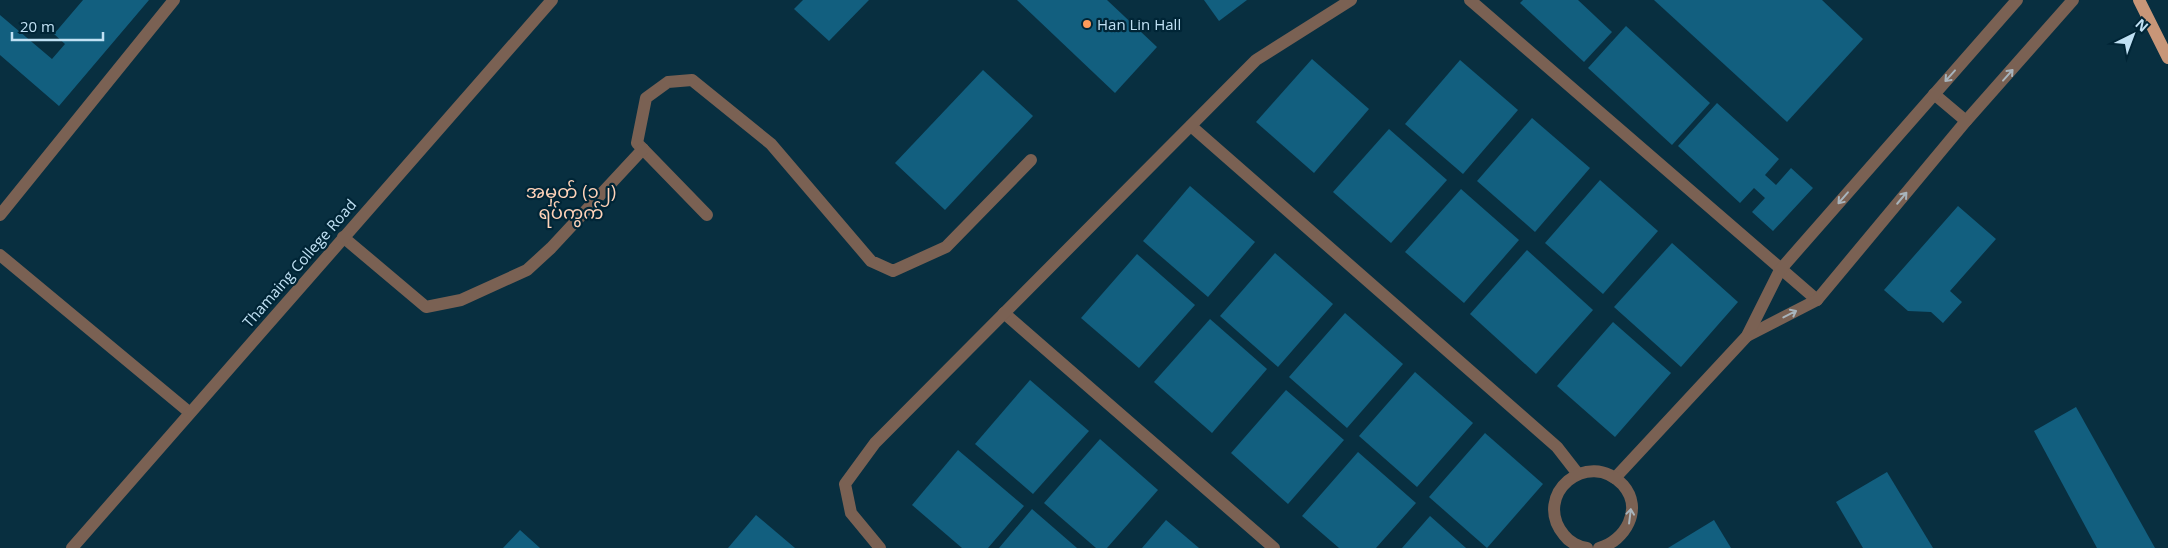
<svg xmlns="http://www.w3.org/2000/svg" width="2168" height="548" viewBox="0 0 2168 548" font-family="'Open Sans','Noto Sans Myanmar',sans-serif">
  <style>
    .building { fill: #125f7f }
    .lines { fill: none; stroke-linecap: round; stroke-linejoin: round }
    .service { stroke: #7a6153; stroke-width: 12 }
    .minor { stroke: #7a6153; stroke-width: 12 }
    .primary { stroke: #c89678; stroke-width: 12 }
    .oneway { stroke: #a8b4bc }
    .poi-dot { fill: #ff9b5a; stroke: #002536; stroke-width: 2 }
    .labels { text-anchor: middle; dominant-baseline: central; stroke-width: 4.5; stroke-linejoin: round; paint-order: stroke }
    .poi-label { font-size: 15px; fill: #c0e1f4; stroke: #002536; text-anchor: start }
    .street-label { font-size: 15px; fill: #c0e1f4; stroke: #002536 }
    .quarter-label { font-size: 18px; fill: #ffd3b9; stroke: #002536 }
  </style>
  <rect width="100%" height="100%" fill="#082f40"/>
  <g class="building">
    <polygon points="83,0 149,0 59,106 0,55 0,15 52,59 65,44 54,34"/>
    <polygon points="803,0 869,0 829,41 794,9"/>
    <polygon points="1017,0 1107,0 1157,47 1115,93"/>
    <polygon points="1204,0 1247,0 1219,21"/>
    <polygon points="1523,0 1578,0 1612,32 1584,62 1520,3"/>
    <polygon points="1654,0 1822,0 1863,39 1787,122"/>
    <polygon points="1626,26 1710,103 1672,145 1588,68"/>
    <polygon points="1312,59 1369,109 1314,173 1256,122"/>
    <polygon points="1460,60 1518,110 1463,174 1405,124"/>
    <polygon points="983,70 1033,116 945,210 895,163"/>
    <polygon points="1717,103 1779,159 1765,175 1776,185 1791,168 1813,188 1773,231 1752,212 1765,198 1754,188 1740,203 1678,146"/>
    <polygon points="1532,118 1590,168 1535,232 1477,181"/>
    <polygon points="1389,129 1447,180 1391,243 1333,192"/>
    <polygon points="1600,180 1658,231 1603,294 1545,243"/>
    <polygon points="1190,186 1255,242 1208,297 1143,241"/>
    <polygon points="1461,189 1519,240 1464,303 1405,252"/>
    <polygon points="1958,206 1996,239 1950,291 1962,302 1943,323 1931,312 1908,311 1884,290"/>
    <polygon points="1672,243 1738,302 1681,367 1614,307"/>
    <polygon points="1527,250 1593,310 1536,374 1470,314"/>
    <polygon points="1275,253 1333,304 1278,367 1220,316"/>
    <polygon points="1137,254 1195,305 1139,368 1081,318"/>
    <polygon points="1345,313 1403,364 1347,428 1289,377"/>
    <polygon points="1210,319 1267,369 1212,433 1154,382"/>
    <polygon points="1613,322 1671,373 1615,437 1557,386"/>
    <polygon points="1415,372 1473,423 1417,487 1359,436"/>
    <polygon points="1030,380 1089,431 1033,494 975,444"/>
    <polygon points="1286,390 1344,440 1288,504 1231,453"/>
    <polygon points="2076,407 2155,548 2097,548 2034,431"/>
    <polygon points="1485,433 1543,484 1487,548 1429,497"/>
    <polygon points="1100,439 1158,490 1107,548 1096,548 1044,503"/>
    <polygon points="958,450 1024,506 988,548 962,548 912,505"/>
    <polygon points="1358,452 1416,503 1376,548 1339,548 1302,516"/>
    <polygon points="1887,472 1933,548 1863,548 1836,502"/>
    <polygon points="1032,509 1077,548 999,548"/>
    <polygon points="756,515 795,548 728,548"/>
    <polygon points="1430,516 1466,548 1402,548"/>
    <polygon points="1166,520 1199,548 1142,548"/>
    <polygon points="1714,520 1731,548 1668,548"/>
    <polygon points="520,530 540,548 503,548"/>
  </g>
  <g class="lines">
    <g class="service">
      <polyline points="0,215 174,0"/>
      <polyline points="707,215 637,143 646,98 668,82 692,80 771,144 871,261 893,271 946,247 1031,160"/>
      <polyline points="343,237 426,307 461,300 527,270 551,248 643,149"/>
      <polyline points="0,255 189,412"/>
    </g>
    <g class="minor">
      <polyline points="1470,0 1817,300"/>
      <polyline points="1934,94 1966,121"/>
      <polyline points="1191,126 1557,447 1578,474"/>
      <polyline points="1004,313 1274,548"/>
      <polyline points="1747,336 1817,300 1966,121 2073,0"/>
      <polyline points="1615,478 1747,336 1780,270 2017,0"/>
      <polyline points="72,548 552,0"/>
      <polyline points="880,548 851,513 845,484 875,443 1256,60 1351,0"/>
      <path d="M1587 548C1579 547 1569 542 1564 535 1531 495 1588 447 1623 485 1644 509 1625 541 1599 548"/>
    </g>
    <polyline class="primary" points="2139,0 2168,58"/>
  </g>
  <defs><path id="oneway-shaft" d="M-6 0H5M1.5-3L5.5 0L1.5 3" fill="none" stroke-width="1.6" stroke-linecap="round" stroke-linejoin="round" transform="scale(1.25)"/></defs>
  <g class="oneway">
    <use href="#oneway-shaft" transform="translate(2008 75) rotate(-48)"/>
    <use href="#oneway-shaft" transform="translate(1950 76) rotate(132)"/>
    <use href="#oneway-shaft" transform="translate(1843 198) rotate(131)"/>
    <use href="#oneway-shaft" transform="translate(1902 198) rotate(-50)"/>
    <use href="#oneway-shaft" transform="translate(1790 314) rotate(-27)"/>
    <use href="#oneway-shaft" transform="translate(1630 516) rotate(-83)"/>
  </g>
  <circle class="poi-dot" cx="1087" cy="24" r="5"/>
  <g class="labels">
    <g class="poi-label">
      <text x="1097" y="24">Han Lin Hall</text>
    </g>
    <g class="street-label">
      <text transform="translate(299 263) rotate(-49)">Thamaing College Road</text>
    </g>
    <g class="quarter-label">
      <text x="571" y="191">အမှတ် (၁၂)<tspan x="571" dy="21">ရပ်ကွက်</tspan></text>
    </g>
  </g>
  <g transform="translate(2133 35) rotate(42)" stroke="#002536" stroke-width="4" paint-order="stroke">
  <path d="M0-4L9 19L0 12L-9 19Z" fill="#c0e1f4"/>
  <text y="-8" font-size="14" font-weight="bold" text-anchor="middle" fill="#c0e1f4">N</text>
  </g>
  <path d="M12 32v8h91v-8" fill="none" stroke="#c0e1f4" stroke-width="2.5"/>
  <text x="20" y="32" font-size="15" fill="#c0e1f4" stroke="#002536" stroke-width="4" paint-order="stroke">20 m</text>
</svg>
